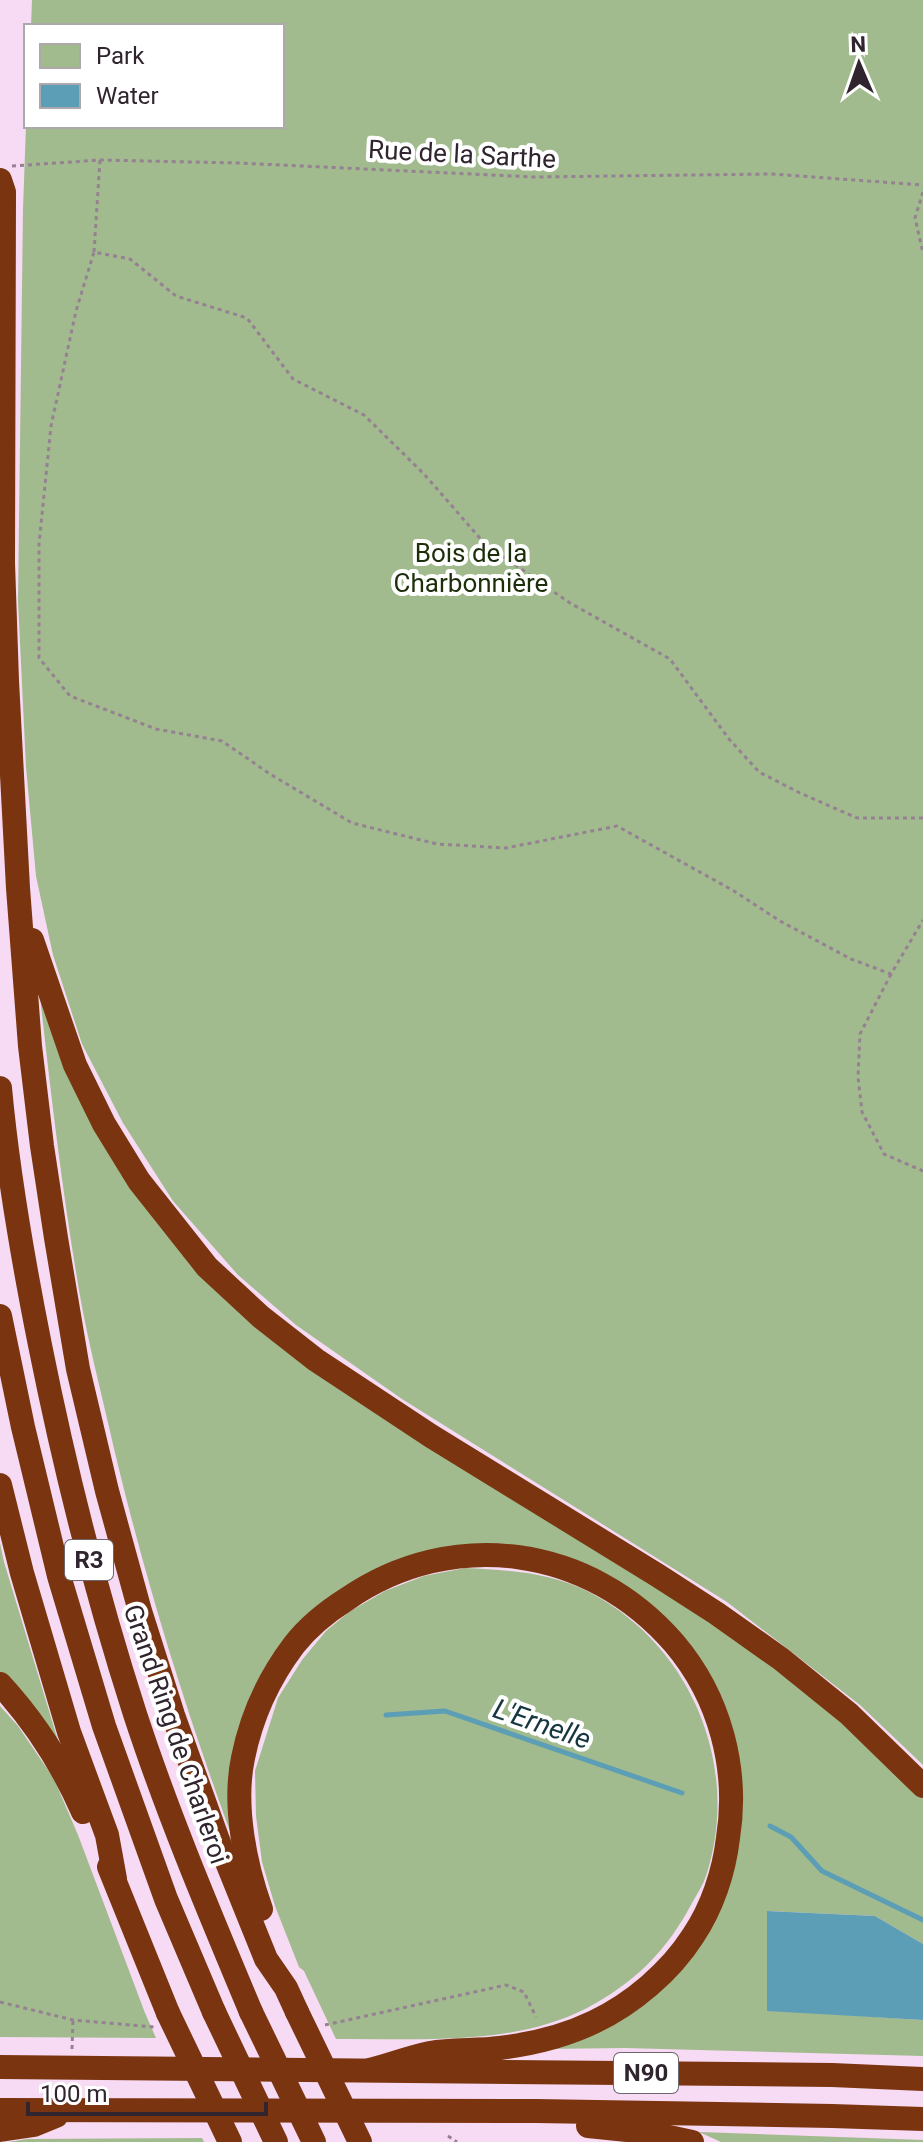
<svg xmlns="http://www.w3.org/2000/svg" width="923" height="2142" viewBox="0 0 923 2142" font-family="Roboto,sans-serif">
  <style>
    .green { fill: #a1bb8e }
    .water { fill: #5b9eb5 }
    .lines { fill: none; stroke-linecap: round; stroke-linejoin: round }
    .stream { stroke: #5b9eb5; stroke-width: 5 }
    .path { stroke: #958192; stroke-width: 3; stroke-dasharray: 4 4; stroke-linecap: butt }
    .highway { stroke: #7b3410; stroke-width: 24 }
    .highway-bridge { stroke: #7b3410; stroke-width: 24 }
    .labels { text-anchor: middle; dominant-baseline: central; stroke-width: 8; stroke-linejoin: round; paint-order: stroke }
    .shield { fill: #fff; stroke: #6e666d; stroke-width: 2 }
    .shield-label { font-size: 24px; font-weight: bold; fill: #30252e }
    .street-label { font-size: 26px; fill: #30252e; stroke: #fff }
    .park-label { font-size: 26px; fill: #1c2f0a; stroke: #fff }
    .water-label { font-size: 28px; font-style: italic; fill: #163742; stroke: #fff }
  </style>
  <rect width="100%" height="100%" fill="#f7daf3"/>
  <g class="green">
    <polygon points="32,0 923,0 923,1765 860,1705 727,1602 402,1399 296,1325 238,1275 173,1201 123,1123 82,1044 53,955 36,876 26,767 18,601 23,209 26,126 282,126 282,26 31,26"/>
    <path d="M40 996 64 1055 227 1296 770 1662 885 1760 923 1799V1944L875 1916 768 1911 767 2010 923 2020V2056L625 2048 545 2049 697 1943 739 1782 670 1623 636 1593 600 1572 462 1545 289 1639 231 1834C182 1700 141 1566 109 1427 99 1384 88 1340 80 1296 63 1197 51 1096 40 996Z"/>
    <polygon points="0,1543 4,1562 59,1744 0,1673"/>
    <path d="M465 1568C508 1570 550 1572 589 1592 691 1645 742 1766 706 1876 703 1885 697 1894 692 1903 667 1951 634 1983 587 2008 511 2047 418 2038 336 2039L304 1971 299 1967 275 1906 262 1862 256 1816 255 1771 278 1698 302 1660 326 1631 349 1612 385 1591 424 1576Z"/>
    <polygon points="0,1706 18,1726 54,1779 78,1835 145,2013 156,2038 0,2037"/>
    <polygon points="699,2132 923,2140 923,2142 721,2142"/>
    <polygon points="202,2138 204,2142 9,2142 27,2139"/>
  </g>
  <polygon class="water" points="767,1911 875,1916 923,1944 923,2020 767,2011"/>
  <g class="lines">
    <g class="stream">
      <polyline points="386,1715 445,1711 682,1793"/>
      <polyline points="770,1826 791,1837 822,1871 923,1920"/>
    </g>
    <g class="path">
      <polyline points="12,166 100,160 238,163 534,177 772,174 923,185"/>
      <polyline points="923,192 915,218 923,253"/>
      <polyline points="94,252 100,160"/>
      <polyline points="923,818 857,818 800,793 759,772 729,739 670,659 570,603 485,544 424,474 364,415 293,379 247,318 176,296 130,259 94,252 76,311 51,426 39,544 39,658 70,696 156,729 222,741 270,774 352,823 437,844 506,848 617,826 734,891 780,921 851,959 891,974 923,920"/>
      <polyline points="891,974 860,1034 858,1077 862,1112 884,1154 923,1171"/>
      <polyline points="0,2002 73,2020 154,2027"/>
      <polyline points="325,2025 506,1985 524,1992 536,2017"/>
      <polyline points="72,2049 73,2020"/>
      <polyline points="448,2136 457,2142"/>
    </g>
    <g class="highway">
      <polyline points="0,180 4,192 3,563 7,681 18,888 30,1046 42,1146 56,1238 78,1369 107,1491 140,1611 173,1715 218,1840 266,1959 286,1988 297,2012"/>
      <polyline points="32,940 75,1065 104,1124 139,1181 207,1267 261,1317 316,1360 431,1436 657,1575 716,1613 781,1659 849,1714 923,1786"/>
      <path d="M0 1088C8 1175 23 1260 40 1345 65 1470 96 1593 135 1714 168 1815 210 1914 251 2012"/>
      <polyline points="0,1316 23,1427 59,1576 104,1726 166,1899 214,2012"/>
      <polyline points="0,1485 22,1573 69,1732 107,1835 115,1879"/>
      <path d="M0 1684C36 1723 62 1764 83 1812"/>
      <polyline points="109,1867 168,2013"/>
      <path d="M261 1909C245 1865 233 1805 243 1758 251 1718 269 1678 294 1645 308 1627 328 1611 347 1599 453 1526 590 1546 674 1643 720 1697 739 1769 728 1838 724 1872 712 1908 693 1936 670 1972 632 2004 594 2022 565 2036 532 2044 500 2048 477 2051 453 2049 430 2053 410 2057 390 2065 370 2070"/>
      <polyline points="0,2067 832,2075 923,2079"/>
      <polyline points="0,2110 536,2111 832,2116 923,2119"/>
      <polyline points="588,2126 646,2132 692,2142"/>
      <polyline points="0,2130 34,2125 56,2116"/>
    </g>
    <g class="highway-bridge">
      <polyline points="214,2012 276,2142"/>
      <polyline points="251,2012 314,2142"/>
      <polyline points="297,2012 360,2142"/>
      <polyline points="168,2013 230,2142"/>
    </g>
  </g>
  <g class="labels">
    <g class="shield">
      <rect x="65" y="1540" width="48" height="40" rx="6"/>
      <rect x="614" y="2053" width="64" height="40" rx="6"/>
    </g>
    <g class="shield-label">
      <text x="89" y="1560">R3</text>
      <text x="646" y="2073">N90</text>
    </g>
    <g class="street-label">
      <text transform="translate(462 154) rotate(3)">Rue de la Sarthe</text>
      <text transform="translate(176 1734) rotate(71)">Grand Ring de Charleroi</text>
    </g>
    <g class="park-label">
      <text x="471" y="553">Bois de la<tspan x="471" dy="30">Charbonnière</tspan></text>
    </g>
    <g class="water-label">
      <text transform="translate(542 1724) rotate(19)">L'Ernelle</text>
    </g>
  </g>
  <rect x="24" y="24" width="260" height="104" fill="#ffffff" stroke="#aca8ab" stroke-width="2"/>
  <rect x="40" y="44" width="40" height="24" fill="#a1bb8e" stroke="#aca8ab" stroke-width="2"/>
  <text x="96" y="64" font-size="24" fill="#30252e">Park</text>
  <rect x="40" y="84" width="40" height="24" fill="#5b9eb5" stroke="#aca8ab" stroke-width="2"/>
  <text x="96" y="104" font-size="24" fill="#30252e">Water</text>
  <g transform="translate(859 64) rotate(358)" stroke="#ffffff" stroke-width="6" paint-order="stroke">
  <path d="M0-6L14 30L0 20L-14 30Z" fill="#30252e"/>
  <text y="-12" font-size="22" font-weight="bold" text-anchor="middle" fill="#30252e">N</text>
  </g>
  <path d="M28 2102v12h238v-12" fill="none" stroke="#30252e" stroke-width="4"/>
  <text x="40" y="2102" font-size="24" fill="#30252e" stroke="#ffffff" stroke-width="6" paint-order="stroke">100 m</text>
</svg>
